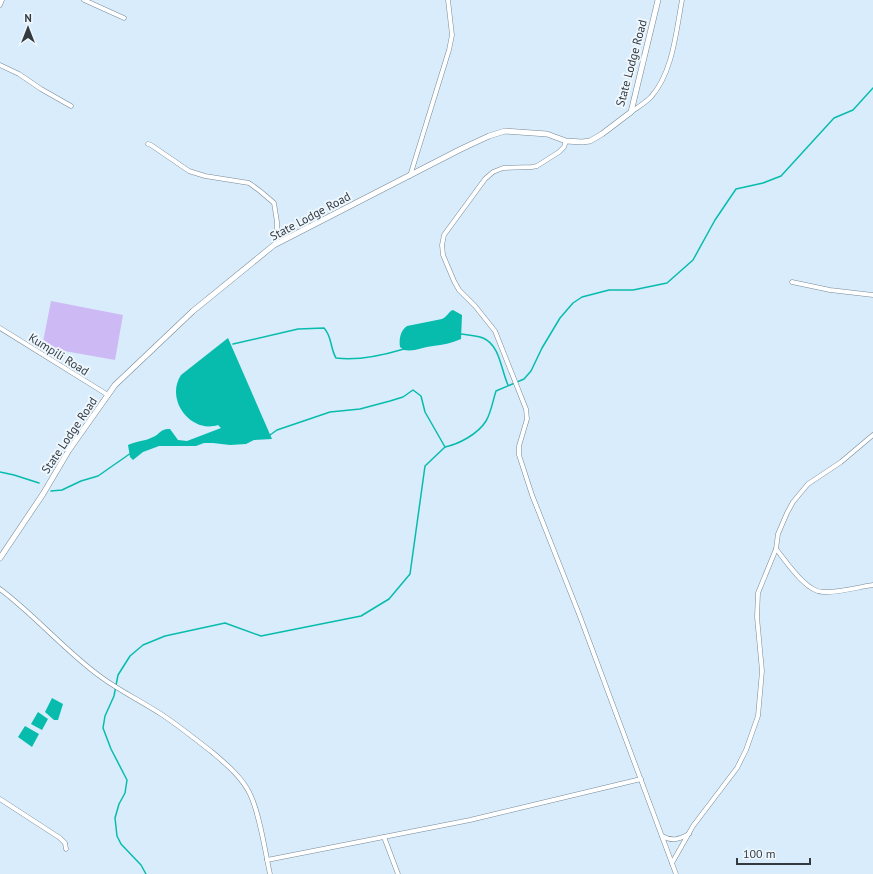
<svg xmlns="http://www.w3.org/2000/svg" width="873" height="874" viewBox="0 0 873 874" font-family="'PT Sans',sans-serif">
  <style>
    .green { fill: #cdbaf4 }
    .water { fill: #07bcac }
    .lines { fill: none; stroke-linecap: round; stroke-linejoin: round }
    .stream { stroke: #07bcac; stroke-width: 1.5 }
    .minor-casing { stroke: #778997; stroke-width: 5 }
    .tertiary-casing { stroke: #778997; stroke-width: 6 }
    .minor { stroke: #fff; stroke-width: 4 }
    .tertiary { stroke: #fff; stroke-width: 5 }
    .labels { text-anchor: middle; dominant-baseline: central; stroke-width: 4; stroke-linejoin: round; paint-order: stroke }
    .street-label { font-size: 12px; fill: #333b41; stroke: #eff7fe }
  </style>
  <rect width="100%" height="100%" fill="#d8ecfb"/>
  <polygon class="green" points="51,301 123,315 115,360 42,347"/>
  <g class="water">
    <path d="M453 310 462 315 461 339C451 343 443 345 433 346 423 347 414 352 404 350L400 347C399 339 400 331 407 326L442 319C447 317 449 311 453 310Z"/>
    <path d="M228 338 272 439 254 440 246 444 230 445 213 443H204L196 446H159L143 452 133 460 130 457 128 445C136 441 146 441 153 437 160 434 161 428 170 429L178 440 187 441 221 428 218 425C190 434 165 399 181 375Z"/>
    <polygon points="52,698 63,704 58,720 54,720 45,712"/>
    <polygon points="38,712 48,719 42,730 31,724"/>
    <polygon points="25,726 39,734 32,747 18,737"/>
  </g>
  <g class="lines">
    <g class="stream">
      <path d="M461 334C468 335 476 335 483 338 500 345 501 370 508 385"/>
      <path d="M233 344 298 329 324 328C332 336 330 348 336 358 358 361 384 355 404 349"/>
      <path d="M270 435 277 430 330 412 360 409 390 401 403 397 413 390 421 396 425 412 445 447C459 444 478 434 486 421 491 413 493 400 496 391L524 379 531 371 542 348 560 318 573 303 582 297 609 290H633L667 283 693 260 715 220 736 189 763 183 781 176 834 118 853 110 873 88"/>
      <polyline points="0,472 14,475 39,483"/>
      <polyline points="51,491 62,490 81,481 98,476 131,453"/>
      <polyline points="146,874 141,865 121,844 117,836 115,818 119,804 125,793 127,780 111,749 103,728 105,716 114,696 118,675 130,656 143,645 165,636 225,623 261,636 361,616 389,599 410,574 425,466 445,447"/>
    </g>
    <defs>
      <g id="minor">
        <polyline points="84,0 124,18"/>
        <polyline points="0,5 2,0"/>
        <polyline points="0,65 19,74 41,89 71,106"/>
        <path d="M631 112C638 107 645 103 651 97 673 72 676 32 682 0"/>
        <polyline points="566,141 564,147 559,152 537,166 532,167 503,168 493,172 485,179 444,235 442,245 443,255 454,281 459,290 475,306 495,331 526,409 527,419 519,446 519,455 532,495 579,614 676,874"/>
        <polyline points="148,144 151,145 189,171 205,176 249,183 260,191 274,203 277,222 277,243"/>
        <polyline points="410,176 449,50 452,35 448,0"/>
        <polyline points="792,282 830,290 873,295"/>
        <polyline points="0,328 108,395"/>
        <path d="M776 549C787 562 806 592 823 592 839 593 858 587 873 585"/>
        <path d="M0 589C36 616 65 651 101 677 120 691 141 701 161 714 178 725 195 739 212 752 226 764 242 777 250 794 260 815 265 851 270 874"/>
        <polyline points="0,799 60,838 65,843 66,849"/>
        <path d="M662 836C673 842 679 839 689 834"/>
        <polyline points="384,837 398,874"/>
        <polyline points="267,860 470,820 641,779"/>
        <polyline points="672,863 693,826 737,768 746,750 758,716 762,671 757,617 758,593 776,549 778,534 787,513 793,502 808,484 841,462 873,435"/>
      </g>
      <polyline id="tertiary" points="0,558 43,494 69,450 115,385 193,311 274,245 461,149 489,136 505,131 547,134 566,141 582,142 590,141 602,134 631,112 658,0"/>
    </defs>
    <use href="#minor" class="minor-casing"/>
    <use href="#tertiary" class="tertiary-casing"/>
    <use href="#minor" class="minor"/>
    <use href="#tertiary" class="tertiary"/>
  </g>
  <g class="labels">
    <g class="street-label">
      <text transform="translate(631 63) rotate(-75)">State Lodge Road</text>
      <text transform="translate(310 216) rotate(-28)">State Lodge Road</text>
      <text transform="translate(59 354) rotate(32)">Kumpili Road</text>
      <text transform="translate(69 435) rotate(-56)">State Lodge Road</text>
    </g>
  </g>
  <g transform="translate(28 28)" stroke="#eff7fe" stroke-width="3" paint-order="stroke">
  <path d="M0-3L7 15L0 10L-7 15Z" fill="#333b41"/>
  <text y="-6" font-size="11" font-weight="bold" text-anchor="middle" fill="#333b41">N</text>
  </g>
  <path d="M737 858v6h73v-6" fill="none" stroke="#333b41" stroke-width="2"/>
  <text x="743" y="858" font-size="12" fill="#333b41" stroke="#eff7fe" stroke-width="3" paint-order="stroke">100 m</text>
</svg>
